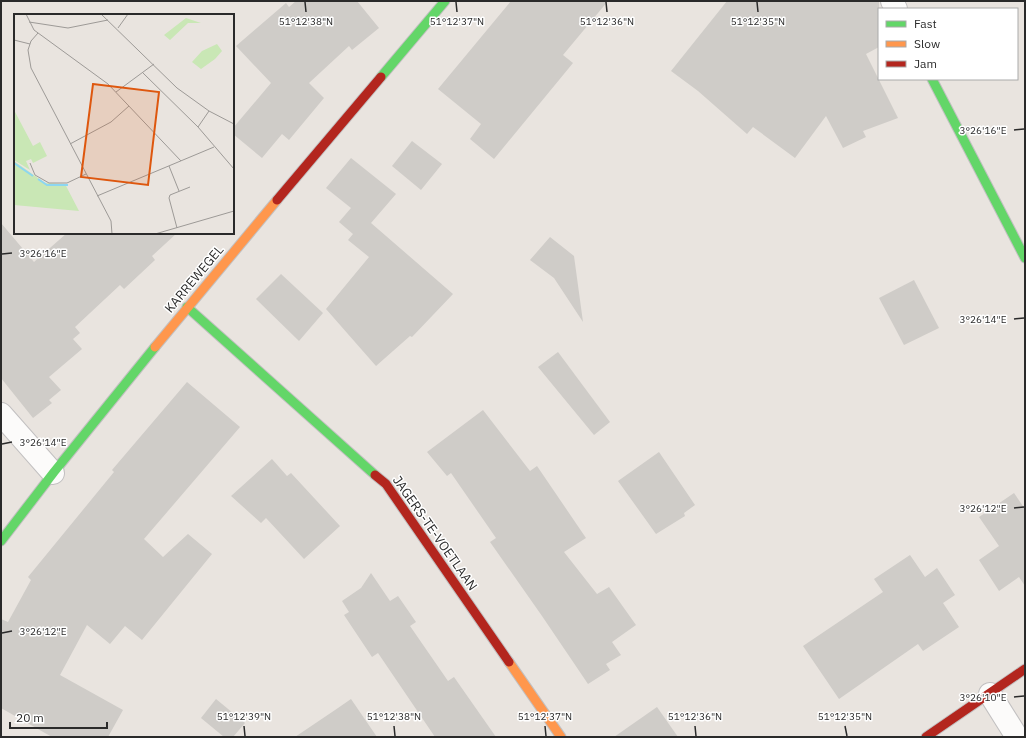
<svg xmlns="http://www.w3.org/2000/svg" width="1026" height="738" viewBox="0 0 1026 738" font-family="'IBM Plex Sans',sans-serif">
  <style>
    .building { fill: #cfccc8 }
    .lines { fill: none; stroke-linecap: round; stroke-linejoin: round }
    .street-casing { stroke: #c2c0c1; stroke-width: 24 }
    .fast-casing { stroke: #c2c0c1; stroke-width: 11 }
    .slow-casing { stroke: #c2c0c1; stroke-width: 11 }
    .jam-casing { stroke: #c2c0c1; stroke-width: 11 }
    .street { stroke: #fcfbfa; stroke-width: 22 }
    .fast { stroke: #63d668; stroke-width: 9 }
    .slow { stroke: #ff974d; stroke-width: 9 }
    .jam { stroke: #b3261e; stroke-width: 9 }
    .ticks { fill: none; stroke: #2a2a2a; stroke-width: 1.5 }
    .labels { text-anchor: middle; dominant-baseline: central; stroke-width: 3; stroke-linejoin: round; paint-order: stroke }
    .street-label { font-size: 13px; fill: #2a2a2a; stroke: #fff }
    .inset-river { fill: none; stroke: #8cd6f1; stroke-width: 2 }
    .inset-road { fill: none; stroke: #9d9a97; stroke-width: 1 }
    .view { fill: #de570e; fill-opacity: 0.15; stroke: #de570e; stroke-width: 2 }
    .inset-edge { fill: none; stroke: #2a2a2a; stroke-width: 2 }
    .ticks-label { font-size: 10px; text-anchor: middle; fill: #2a2a2a; stroke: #fff; stroke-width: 3; stroke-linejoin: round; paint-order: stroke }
  </style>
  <rect width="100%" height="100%" fill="#e9e4df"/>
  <g class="building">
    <polygon points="296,1 357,1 379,28 352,50 349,46 309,83 324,98 289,140 282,134 262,158 233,134 233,128 271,83 236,46 286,3 289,7"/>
    <polygon points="511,1 608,1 563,55 573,63 494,159 470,139 481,124 438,89"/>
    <polygon points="727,1 879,1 879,47 866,54 898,118 863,131 866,137 843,148 826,116 795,158 753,127 747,134 698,91 671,71"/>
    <polygon points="412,141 442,164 421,190 392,166"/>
    <polygon points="351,158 396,194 371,223 453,294 412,337 410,336 376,366 326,309 369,257 348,240 353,234 339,222 351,208 326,188"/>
    <polygon points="1,223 34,262 67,233 177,233 152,256 155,260 124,289 120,285 75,327 80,333 73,339 82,349 49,377 61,390 49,400 52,403 33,418 1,378"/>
    <polygon points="550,237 574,256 583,322 554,278 530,260"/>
    <polygon points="281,274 323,313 299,341 256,299"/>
    <polygon points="914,280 939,328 904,345 879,298"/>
    <polygon points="558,352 610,422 594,435 538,367"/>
    <polygon points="187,382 240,427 144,539 163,557 188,534 212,554 142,640 125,626 110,644 87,625 60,675 123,710 108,737 52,737 1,708 1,619 8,622 31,580 28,577 114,472 112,470"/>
    <polygon points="483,410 530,471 537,466 586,538 564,552 597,594 609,587 636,625 612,642 621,655 606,664 610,670 588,684 542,616 490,542 496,538 451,473 447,476 427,452"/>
    <polygon points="659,452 695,505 684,513 685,516 656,534 618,481"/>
    <polygon points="272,459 287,476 291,473 340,526 304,559 266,518 261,523 231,496"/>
    <polygon points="1014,493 1025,509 1025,586 1019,577 999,591 979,560 999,546 979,517"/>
    <polygon points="910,555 925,577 937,568 955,595 943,603 959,627 923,651 918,644 839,699 803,646 883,592 874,579"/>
    <polygon points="371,573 390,601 398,596 416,622 410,626 448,681 454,677 496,737 435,737 378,653 372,657 344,615 349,612 342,601 361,588"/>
    <polygon points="216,699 245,723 233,737 224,737 201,718"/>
    <polygon points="351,699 377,737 295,737 338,708"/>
    <polygon points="657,707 678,737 614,737"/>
  </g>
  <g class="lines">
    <defs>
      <g id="street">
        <polyline points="892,1 896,9"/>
        <polyline points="1,414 53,473"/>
        <polyline points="990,694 1017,737"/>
      </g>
      <g id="fast">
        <polyline points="381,77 445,1"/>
        <polyline points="932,79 1025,258"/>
        <polyline points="187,307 375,475"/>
        <polyline points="1,541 54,472 155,347"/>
      </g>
      <g id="slow">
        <polyline points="155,347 277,200"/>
        <polyline points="509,662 561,737"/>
      </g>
      <g id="jam">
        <polyline points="277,200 381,77"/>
        <polyline points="375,475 386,484 509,662"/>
        <polyline points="926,737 1025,669"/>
      </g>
    </defs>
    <use href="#street" class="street-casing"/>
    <use href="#fast" class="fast-casing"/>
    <use href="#slow" class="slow-casing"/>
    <use href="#jam" class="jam-casing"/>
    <use href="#street" class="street"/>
    <use href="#fast" class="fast"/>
    <use href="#slow" class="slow"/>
    <use href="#jam" class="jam"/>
  </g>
  <path class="ticks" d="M305 2 306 12M456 2 457 12M606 2 607 12M757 2 758 12M1014 130 1024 129M2 254 12 253M1014 319 1024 318M2 444 12 442M1014 508 1024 507M2 633 12 631M1014 697 1024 696M244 726 245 736M394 726 395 736M545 726 546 736M695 726 696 736M845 726 847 736"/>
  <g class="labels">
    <g class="street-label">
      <text transform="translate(194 279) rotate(-50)">KARREWEGEL</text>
      <text transform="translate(435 533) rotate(55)">JAGERS-TE-VOETLAAN</text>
    </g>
  </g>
  <g transform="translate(14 14)">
    <rect width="220" height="220" fill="#e9e4df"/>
    <path d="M172 4 187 9H174L156 26 150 21ZM203 30 208 37 201 45 187 55 178 48 188 37ZM0 96 19 132 26 128 33 142 19 149 17 145 12 147 16 156 0 146ZM0 147 31 169 51 170 65 197 0 191Z" fill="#c9e7b5"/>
    <path class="inset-river" d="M0 149 19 162M24 165 33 171H54"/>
    <path class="inset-road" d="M12 0 20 16 94 70 167 147M87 0 163 74 195 97 220 110M15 8 54 14 94 6M104 14 114 0M24 19 17 27 14 36 17 54 97 207 98 220M0 26 16 30M129 59 184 113 220 155M102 78 140 50M184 113 195 97M56 130 97 108 115 92M16 149 21 161 35 169H53L72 160M155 152 165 177M83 182 200 133M163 214 155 184 156 181 176 173M141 220 220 197"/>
    <path class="view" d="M79 70 145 78 134 171 67 163Z"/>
    <rect width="220" height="220" class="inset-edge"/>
  </g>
  <g class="ticks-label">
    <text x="306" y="25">51°12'38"N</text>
    <text x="457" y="25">51°12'37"N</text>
    <text x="607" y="25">51°12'36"N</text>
    <text x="758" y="25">51°12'35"N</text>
    <text x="983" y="134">3°26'16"E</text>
    <text x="43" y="257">3°26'16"E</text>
    <text x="983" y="323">3°26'14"E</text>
    <text x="43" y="446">3°26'14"E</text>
    <text x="983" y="512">3°26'12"E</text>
    <text x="43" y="635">3°26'12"E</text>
    <text x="983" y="701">3°26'10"E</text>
    <text x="244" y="720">51°12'39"N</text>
    <text x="394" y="720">51°12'38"N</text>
    <text x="545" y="720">51°12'37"N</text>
    <text x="695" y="720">51°12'36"N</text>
    <text x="845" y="720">51°12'35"N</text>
  </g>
  <rect width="1026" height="738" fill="none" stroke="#2a2a2a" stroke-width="4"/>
  <rect x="878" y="8" width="140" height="72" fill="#ffffff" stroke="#aaaaaa"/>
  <rect x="886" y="21" width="20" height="6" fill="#63d668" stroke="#aaaaaa"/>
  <text x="914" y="28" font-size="12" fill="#2a2a2a">Fast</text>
  <rect x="886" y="41" width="20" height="6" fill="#ff974d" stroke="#aaaaaa"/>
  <text x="914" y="48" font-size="12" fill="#2a2a2a">Slow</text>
  <rect x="886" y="61" width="20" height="6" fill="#b3261e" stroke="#aaaaaa"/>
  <text x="914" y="68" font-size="12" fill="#2a2a2a">Jam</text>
  <path d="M10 722v6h97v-6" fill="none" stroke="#2a2a2a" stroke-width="2"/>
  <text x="16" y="722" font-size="12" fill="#2a2a2a" stroke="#ffffff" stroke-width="3" paint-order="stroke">20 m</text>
</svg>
